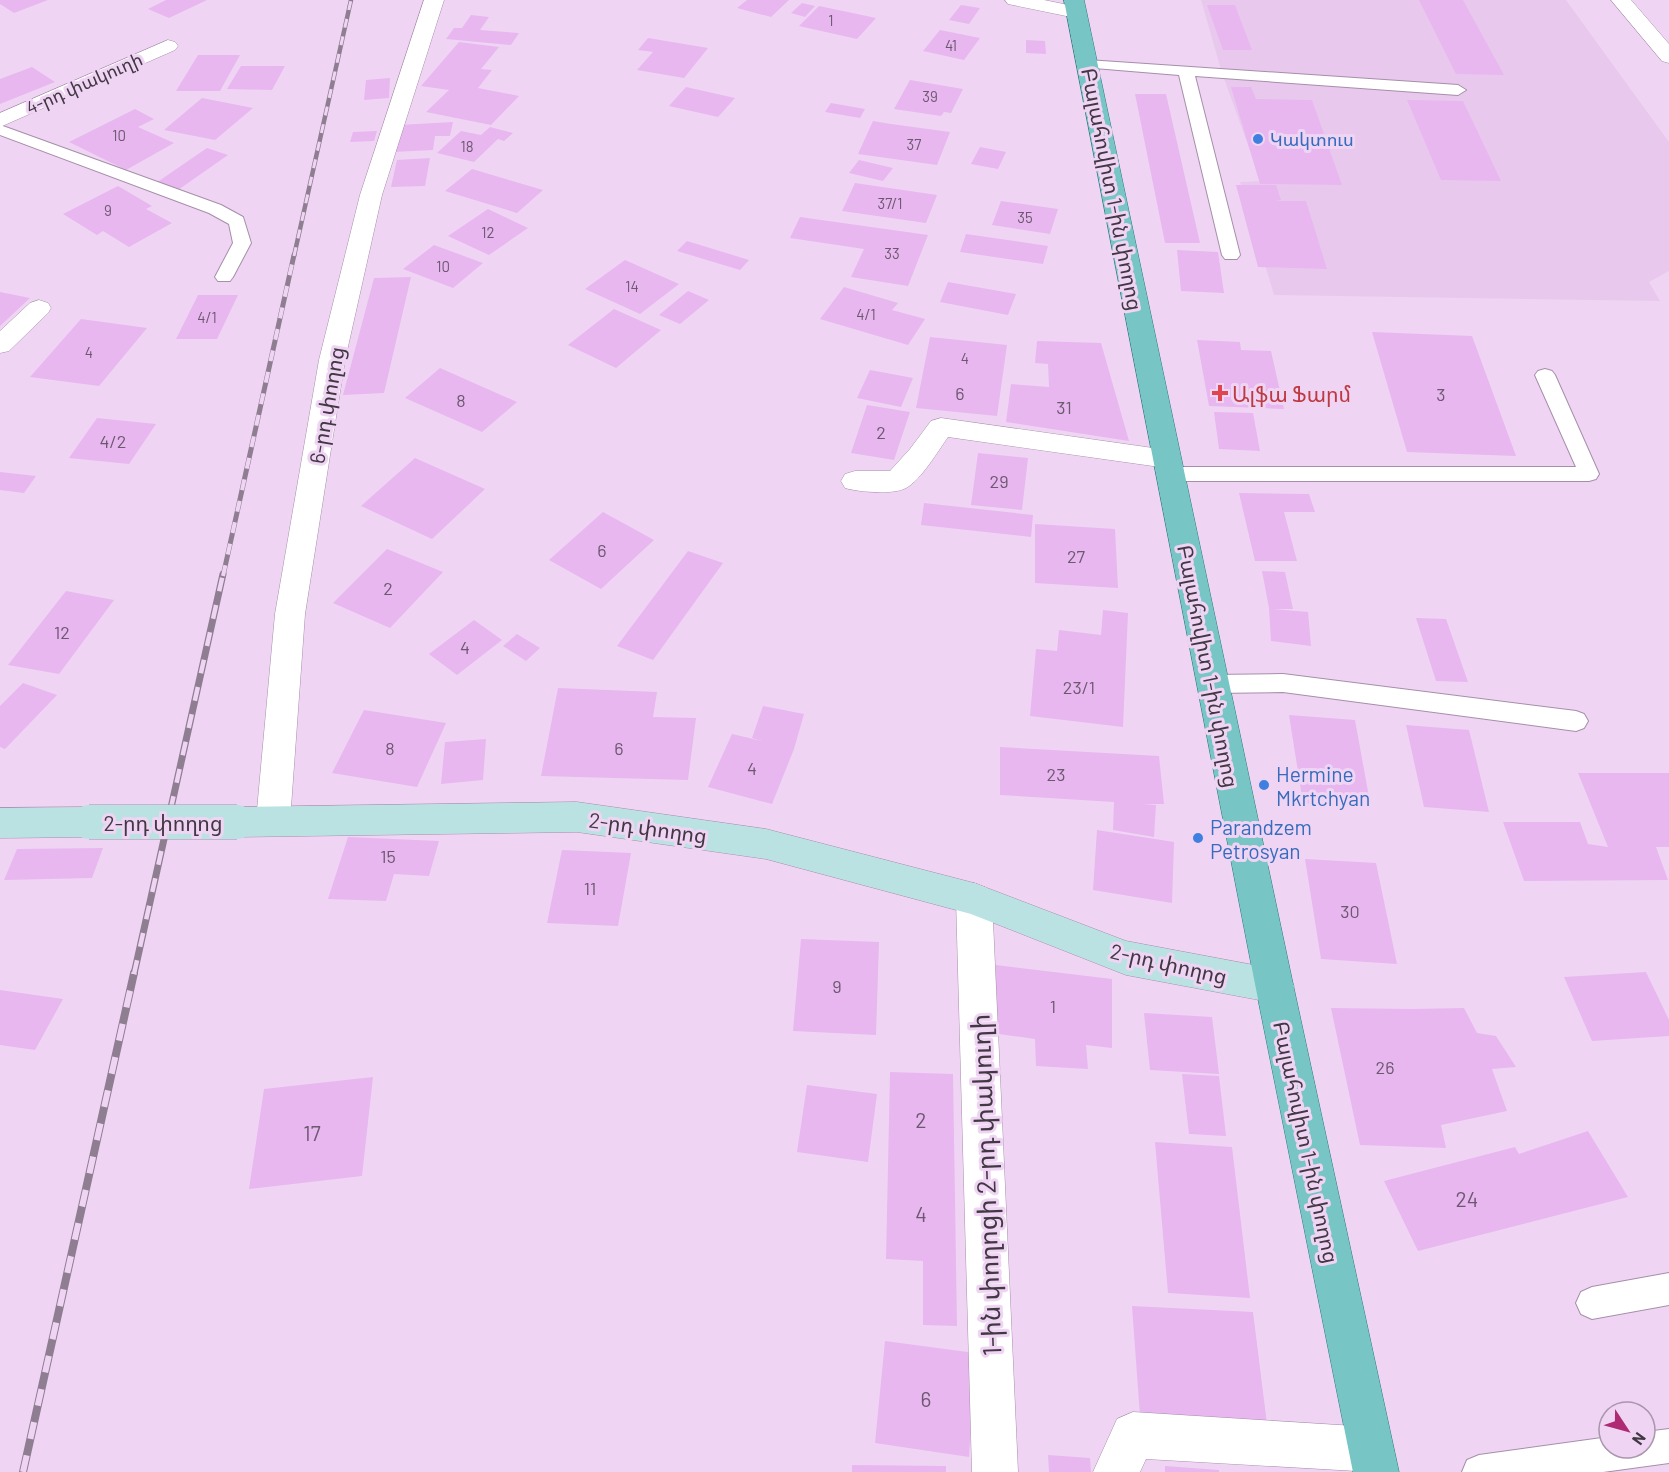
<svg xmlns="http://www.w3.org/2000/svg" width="1669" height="1472" viewBox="0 0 1669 1472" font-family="Barlow,'Noto Sans Armenian',sans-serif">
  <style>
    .built { fill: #e8c9ed }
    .building { fill: #e8b7f0 }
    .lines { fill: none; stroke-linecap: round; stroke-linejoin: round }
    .lane-casing { stroke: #a68eaa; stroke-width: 2 }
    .street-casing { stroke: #a68eaa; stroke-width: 1 }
    .secondary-casing { stroke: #a68eaa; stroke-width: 1 }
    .primary-casing { stroke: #297b7f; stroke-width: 1 }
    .lane { fill: #fff; fill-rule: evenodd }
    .street { fill: #fff; fill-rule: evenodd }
    .secondary { fill: #bbe2e2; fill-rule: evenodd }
    .primary { fill: #77c5c5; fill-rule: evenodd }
    .rail-far3-casing { stroke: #8f7e92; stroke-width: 4.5 }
    .rail-far2-casing { stroke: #8f7e92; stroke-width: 5 }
    .rail-far1-casing { stroke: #8f7e92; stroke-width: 7 }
    .rail-casing { stroke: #8f7e92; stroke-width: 8 }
    .rail-far3 { stroke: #efd5f3; stroke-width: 3; stroke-dasharray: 9; stroke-linecap: butt }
    .rail-far2 { stroke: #efd5f3; stroke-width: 4; stroke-dasharray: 11; stroke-linecap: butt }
    .rail-far1 { stroke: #efd5f3; stroke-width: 4.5; stroke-dasharray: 14; stroke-linecap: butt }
    .rail { stroke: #efd5f3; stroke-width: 6; stroke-dasharray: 17; stroke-linecap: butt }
    .secondary-bridge-casing { stroke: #a68eaa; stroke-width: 35; stroke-linecap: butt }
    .secondary-bridge { stroke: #bbe2e2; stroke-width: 34 }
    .shop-dot { fill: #3f7fe0; stroke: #efd5f3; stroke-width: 2 }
    .health-dot { fill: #e0444e; stroke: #efd5f3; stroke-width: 2 }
    .labels { text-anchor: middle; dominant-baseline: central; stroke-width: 6; stroke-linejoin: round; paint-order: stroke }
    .far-number-label { font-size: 15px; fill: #6c586f }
    .far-street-label { font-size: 18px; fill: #423844; stroke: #efd5f3 }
    .far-shop-label { font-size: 18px; fill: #366cbe; stroke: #efd5f3; text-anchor: start }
    .number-label { font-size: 18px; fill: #6c586f }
    .street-label { font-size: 21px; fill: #423844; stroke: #efd5f3 }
    .health-label { font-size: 21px; fill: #be3a42; stroke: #efd5f3; text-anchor: start }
    .shop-label { font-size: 21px; fill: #366cbe; stroke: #efd5f3; text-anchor: start }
    .near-number-label { font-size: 21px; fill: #6c586f }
    .near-street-label { font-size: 26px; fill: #423844; stroke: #efd5f3 }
  </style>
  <rect width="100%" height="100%" fill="#efd5f3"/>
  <polygon class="built" points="1201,0 1566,0 1669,142 1669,271 1649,282 1660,301 1274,295 1240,182 1261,181 1222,73"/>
  <g class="building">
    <polygon points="0,0 48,0 14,13 0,4"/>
    <polygon points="166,0 207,0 169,18 148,9"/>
    <polygon points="747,0 789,0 771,17 737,8"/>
    <polygon points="1419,0 1463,0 1504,75 1456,74"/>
    <polygon points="802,3 815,6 805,17 791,13"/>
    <polygon points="961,5 980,8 969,24 949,20"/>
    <polygon points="1207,5 1235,5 1252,50 1223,50"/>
    <polygon points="819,6 862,15 876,18 857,39 799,26"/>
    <polygon points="471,15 489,17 480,30 519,33 511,45 446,39 454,28 462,28"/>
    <polygon points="940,30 980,38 964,60 923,51"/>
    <polygon points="648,38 708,48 684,78 637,70 653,52 638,50"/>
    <polygon points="1026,40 1045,41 1046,54 1026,53"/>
    <polygon points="459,42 499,47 481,69 492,70 478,88 519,96 491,125 426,112 449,90 421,86"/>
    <polygon points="198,55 240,55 220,91 176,91"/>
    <polygon points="241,66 285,66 272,90 227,89"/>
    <polygon points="32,67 55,82 0,104 0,79"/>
    <polygon points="390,78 389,98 364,100 366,80"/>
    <polygon points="910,80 963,89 951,113 944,112 941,116 894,109"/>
    <polygon points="686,87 735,98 718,117 669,106"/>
    <polygon points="1231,87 1251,87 1256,99 1312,100 1342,185 1260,184"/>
    <polygon points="1135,94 1166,94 1200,243 1165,243"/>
    <polygon points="202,98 253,108 215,140 164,130"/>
    <polygon points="1407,100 1463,101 1501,181 1441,180"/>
    <polygon points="831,103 865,109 860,118 825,112"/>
    <polygon points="135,109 154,119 138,127 174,143 126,170 69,142"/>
    <polygon points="873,121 891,124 950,132 937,165 858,154"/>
    <polygon points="453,122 450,136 435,136 433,150 393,152 399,125"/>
    <polygon points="490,127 513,133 504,141 498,139 474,162 437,153 461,131 481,135"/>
    <polygon points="377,131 374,141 350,142 353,132"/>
    <polygon points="980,147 1006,152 998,169 971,164"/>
    <polygon points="207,148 228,155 178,190 156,183"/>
    <polygon points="430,158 425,186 391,187 397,160"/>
    <polygon points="859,160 893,168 883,181 849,173"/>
    <polygon points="472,169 543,190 517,213 445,191"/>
    <polygon points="855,183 937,195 926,223 842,211"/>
    <polygon points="1236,185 1276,185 1281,200 1275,201 1306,201 1327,269 1258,267"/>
    <polygon points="118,186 152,206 146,209 172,223 129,247 103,231 97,235 63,214"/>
    <polygon points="1001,201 1058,209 1050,234 992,225"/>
    <polygon points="488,209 528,228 489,255 448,236"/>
    <polygon points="800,217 928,235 908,286 851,277 864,249 790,238"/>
    <polygon points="966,234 1048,246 1043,264 960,252"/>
    <polygon points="687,241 749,260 740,270 677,251"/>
    <polygon points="434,245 483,263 453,288 403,269"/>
    <polygon points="1177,250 1218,252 1224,293 1181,291"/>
    <polygon points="625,260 679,284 640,314 585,289"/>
    <polygon points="411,277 384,393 343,395 374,278"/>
    <polygon points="948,282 1016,294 1008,315 940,302"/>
    <polygon points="844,287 898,303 892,310 925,319 908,345 820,319"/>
    <polygon points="688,291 709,300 680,324 659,315"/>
    <polygon points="0,292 30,298 0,326"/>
    <polygon points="198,295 238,295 217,339 176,339"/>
    <polygon points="614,309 661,330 616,368 568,345"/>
    <polygon points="81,319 147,328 99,386 30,377"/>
    <polygon points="1372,332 1472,336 1516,456 1407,452"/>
    <polygon points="930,337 1007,345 997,416 916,408"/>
    <polygon points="1197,340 1240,342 1241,350 1271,351 1284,409 1209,406"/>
    <polygon points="1037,341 1101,343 1129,441 1006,422 1011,384 1049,387 1048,364 1035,363"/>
    <polygon points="440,368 517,402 482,432 405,398"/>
    <polygon points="870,370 913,378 901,407 857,398"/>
    <polygon points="867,405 910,412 894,460 851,453"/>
    <polygon points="1214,412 1253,413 1260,451 1219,449"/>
    <polygon points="97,418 156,424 129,464 69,458"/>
    <polygon points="978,453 1028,458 1022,510 971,505"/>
    <polygon points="415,458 485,489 432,539 361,506"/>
    <polygon points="0,472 36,476 24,493 0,490"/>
    <polygon points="1239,493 1309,494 1315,512 1284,512 1297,561 1255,561"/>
    <polygon points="924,503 1033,515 1031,537 921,525"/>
    <polygon points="603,512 654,540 601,589 549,560"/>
    <polygon points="1035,524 1115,529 1118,588 1035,583"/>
    <polygon points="387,549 443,572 390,628 333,603"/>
    <polygon points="688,551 723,563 653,660 617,646"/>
    <polygon points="1262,571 1285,572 1293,609 1273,609 1308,612 1311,646 1271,641 1269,608"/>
    <polygon points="66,591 114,600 59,674 8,665"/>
    <polygon points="1103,610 1128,613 1123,727 1030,716 1036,649 1057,651 1059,630 1101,635"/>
    <polygon points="1416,618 1446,619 1468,682 1436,681"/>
    <polygon points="474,620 502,640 457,675 429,654"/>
    <polygon points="517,634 540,648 526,661 503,646"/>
    <polygon points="23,683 57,695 5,749 0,747 0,706"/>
    <polygon points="558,688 657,692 653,717 696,718 688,780 541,776"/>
    <polygon points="763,706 804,714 794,749 772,804 708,787 732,734 762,741 752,738"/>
    <polygon points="364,710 446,723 417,787 332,773"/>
    <polygon points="1289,715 1355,720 1371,808 1303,803"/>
    <polygon points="1406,725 1469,730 1489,812 1424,807"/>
    <polygon points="486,739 483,780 441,784 445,742"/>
    <polygon points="1000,747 1159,756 1164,804 1143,804 1156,805 1154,837 1113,830 1114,802 1000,795"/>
    <polygon points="1578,773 1669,773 1669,847 1656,847 1668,880 1524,881 1503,822 1580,822 1588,844 1608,847"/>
    <polygon points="1097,830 1174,842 1172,903 1093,890"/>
    <polygon points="348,837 439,841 429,876 394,874 386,901 328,899"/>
    <polygon points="103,848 92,878 4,880 17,849"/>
    <polygon points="562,850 631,853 618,926 547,923"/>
    <polygon points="1305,859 1376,863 1397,964 1321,959"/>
    <polygon points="801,939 879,942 876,1035 793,1031"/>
    <polygon points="996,965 1112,979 1112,1048 1086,1045 1088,1069 1036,1066 1035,1039 992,1033"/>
    <polygon points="1646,972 1669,1020 1669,1036 1592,1041 1564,977"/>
    <polygon points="0,990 63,999 35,1050 0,1045"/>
    <polygon points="1331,1008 1412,1009 1464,1008 1477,1033 1496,1036 1516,1067 1492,1069 1507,1111 1441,1125 1446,1148 1360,1145"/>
    <polygon points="1144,1013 1212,1017 1219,1074 1150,1070"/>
    <polygon points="890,1072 953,1074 957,1326 923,1325 923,1261 886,1259"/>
    <polygon points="1182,1074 1219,1076 1226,1136 1189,1134"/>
    <polygon points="373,1077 362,1176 249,1189 264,1089"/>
    <polygon points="807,1085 877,1094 868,1162 797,1152"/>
    <polygon points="1588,1131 1628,1197 1418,1251 1384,1181 1515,1147 1519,1154"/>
    <polygon points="1155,1142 1232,1147 1250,1298 1168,1293"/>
    <polygon points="1132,1306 1253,1312 1267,1424 1140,1416"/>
    <polygon points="885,1341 975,1353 969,1457 875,1443"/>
    <polygon points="1048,1455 1090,1458 1091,1472 1049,1472"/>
    <polygon points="852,1465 946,1466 946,1472 852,1472"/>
    <polygon points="1165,1466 1219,1470 1219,1472 1165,1472"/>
  </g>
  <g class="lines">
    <defs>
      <g id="lane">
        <polygon points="1087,60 1458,85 1466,90 1458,95 1195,76 1240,255 1237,259 1225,259 1222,255 1179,75 1082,67 1080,64"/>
        <polygon points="0,125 221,205 243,217 251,243 233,277 230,281 218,281 215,277 233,243 229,224 209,213 0,135"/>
        <polygon points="1545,369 1552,371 1555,375 1599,474 1596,479 1589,481 1171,481 1164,479 1161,474 1164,469 1171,467 1576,467 1535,375 1538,371"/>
        <polygon points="1283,674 1576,711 1584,714 1588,721 1584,728 1576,731 1283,692 1213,693 1205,690 1201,684 1205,678 1213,675"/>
        <polygon points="1669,1273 1669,1305 1592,1319 1581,1314 1576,1303 1581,1292 1592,1287"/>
        <polygon points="1669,1429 1669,1463 1603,1472 1462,1472 1467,1460 1479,1455 1609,1437 1609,1448 1645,1448 1645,1432"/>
      </g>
      <g id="street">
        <polygon points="424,0 444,0 382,195 345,360 305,614 290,821 285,831 273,836 261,831 256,821 275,614 319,360 360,195"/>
        <polygon points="1005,0 1044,0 1083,8 1086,12 1083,16 1076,18 1008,4"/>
        <polygon points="1611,0 1631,0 1669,44 1669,63 1662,61"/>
        <polygon points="168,40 175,42 178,46 175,50 0,127 0,113"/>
        <polygon points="39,300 48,303 51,308 48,313 9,351 0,353 0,331 30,303"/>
        <path d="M941 418 1167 450 1177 452 1181 459 1177 466 1167 468 948 437C938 451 921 480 906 488 894 495 858 492 845 488L841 481 845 474 855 471H890L910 449 931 421Z"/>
        <polygon points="974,883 987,888 992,899 1018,1472 972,1472 956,899 961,888"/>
        <polygon points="1133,1412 1371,1427 1387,1434 1394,1450 1387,1466 1374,1472 1146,1459 1140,1472 1093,1472 1117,1419"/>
      </g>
      <g id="secondary">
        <polygon points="577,802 766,829 974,883 1126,941 1275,969 1288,974 1294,986 1288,998 1275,1003 1126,975 971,914 766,859 577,832 237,837 225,832 220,822 225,812 237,807"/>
        <polygon points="89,807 101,812 106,822 101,832 89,837 0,838 0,808"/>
      </g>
      <polygon id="primary" points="1064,0 1084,0 1293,984 1399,1472 1353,1472 1255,984"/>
    </defs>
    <use href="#lane" class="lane-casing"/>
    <use href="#street" class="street-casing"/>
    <use href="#secondary" class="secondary-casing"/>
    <use href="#primary" class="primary-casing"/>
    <use href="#lane" class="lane"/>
    <use href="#street" class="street"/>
    <use href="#secondary" class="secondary"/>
    <use href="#primary" class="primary"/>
    <defs>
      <polyline id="rail-far3" points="294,256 351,0"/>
      <polyline id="rail-far2" points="223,576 294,255"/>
      <polyline id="rail-far1" points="134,974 223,574"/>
      <polyline id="rail" points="23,1472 134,973"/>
    </defs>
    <use href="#rail-far3" class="rail-far3-casing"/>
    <use href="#rail-far2" class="rail-far2-casing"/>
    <use href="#rail-far1" class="rail-far1-casing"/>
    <use href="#rail" class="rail-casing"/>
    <use href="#rail-far3" class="rail-far3"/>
    <use href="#rail-far2" class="rail-far2"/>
    <use href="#rail-far1" class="rail-far1"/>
    <use href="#rail" class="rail"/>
    <defs>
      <polyline id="secondary-bridge" points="89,822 237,822"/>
    </defs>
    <use href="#secondary-bridge" class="secondary-bridge-casing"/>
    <use href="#secondary-bridge" class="secondary-bridge"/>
  </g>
  <g class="shop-dot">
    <circle cx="1258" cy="139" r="6"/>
    <circle cx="1264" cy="785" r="6"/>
    <circle cx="1198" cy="838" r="6"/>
  </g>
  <path class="health-dot" d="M1217 384h6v6h6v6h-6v6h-6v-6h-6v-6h6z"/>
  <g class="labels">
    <g class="far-number-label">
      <text x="831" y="20">1</text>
      <text x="951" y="45">41</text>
      <text x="930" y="96">39</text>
      <text x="119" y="135">10</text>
      <text x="914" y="144">37</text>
      <text x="467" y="146">18</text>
      <text x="890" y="203">37/1</text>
      <text x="108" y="210">9</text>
      <text x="1025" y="217">35</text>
      <text x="488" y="232">12</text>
      <text x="892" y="253">33</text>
      <text x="443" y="266">10</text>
      <text x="632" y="286">14</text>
      <text x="866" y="314">4/1</text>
      <text x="207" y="317">4/1</text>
      <text x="89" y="352">4</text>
      <text x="965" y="358">4</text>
    </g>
    <g class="far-street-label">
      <text transform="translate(84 83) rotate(-24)">4-րդ փակուղի</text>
    </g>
    <g class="far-shop-label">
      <text x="1270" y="139">Կակտուս</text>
    </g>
    <g class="number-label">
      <text x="960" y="393">6</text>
      <text x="1441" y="394">3</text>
      <text x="461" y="400">8</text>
      <text x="1064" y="407">31</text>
      <text x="881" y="432">2</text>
      <text x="113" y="441">4/2</text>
      <text x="999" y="481">29</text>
      <text x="602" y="550">6</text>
      <text x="1076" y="556">27</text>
      <text x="388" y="588">2</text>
      <text x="62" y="632">12</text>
      <text x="465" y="647">4</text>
      <text x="1079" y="687">23/1</text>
      <text x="390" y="748">8</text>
      <text x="619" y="748">6</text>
      <text x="752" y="768">4</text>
      <text x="1056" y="774">23</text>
      <text x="388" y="856">15</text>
      <text x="590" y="888">11</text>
      <text x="1350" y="911">30</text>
      <text x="837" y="986">9</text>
      <text x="1053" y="1006">1</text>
      <text x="1385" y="1067">26</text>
    </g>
    <g class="street-label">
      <text transform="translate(1113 189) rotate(79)">Բալահովիտ 1-ին փողոց</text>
      <text transform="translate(326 405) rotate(-80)">6-րդ փողոց</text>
      <text transform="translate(1209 666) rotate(79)">Բալահովիտ 1-ին փողոց</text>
      <text x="163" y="822">2-րդ փողոց</text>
      <text transform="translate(648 827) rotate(8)">2-րդ փողոց</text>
      <text transform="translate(1169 963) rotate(13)">2-րդ փողոց</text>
      <text transform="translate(1307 1142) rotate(78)">Բալահովիտ 1-ին փողոց</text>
    </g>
    <g class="health-label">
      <text x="1232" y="393">Ալֆա Ֆարմ</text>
    </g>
    <g class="shop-label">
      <text x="1276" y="773">Hermine<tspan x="1276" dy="24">Mkrtchyan</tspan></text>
      <text x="1210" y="826">Parandzem<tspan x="1210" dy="24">Petrosyan</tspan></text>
    </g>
    <g class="near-number-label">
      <text x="921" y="1119">2</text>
      <text x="312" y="1132">17</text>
      <text x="1467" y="1198">24</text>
      <text x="921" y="1213">4</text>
      <text x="926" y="1398">6</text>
    </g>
    <g class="near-street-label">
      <text transform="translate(985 1185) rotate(-92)">1-ին փողոցի 2-րդ փակուղի</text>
    </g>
  </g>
  <g transform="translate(1627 1430) rotate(126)"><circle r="28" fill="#efd5f3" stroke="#aa96ad" stroke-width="1.5"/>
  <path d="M0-4.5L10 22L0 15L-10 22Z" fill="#ae2a72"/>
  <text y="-9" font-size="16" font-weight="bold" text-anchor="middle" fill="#423844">N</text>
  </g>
</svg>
